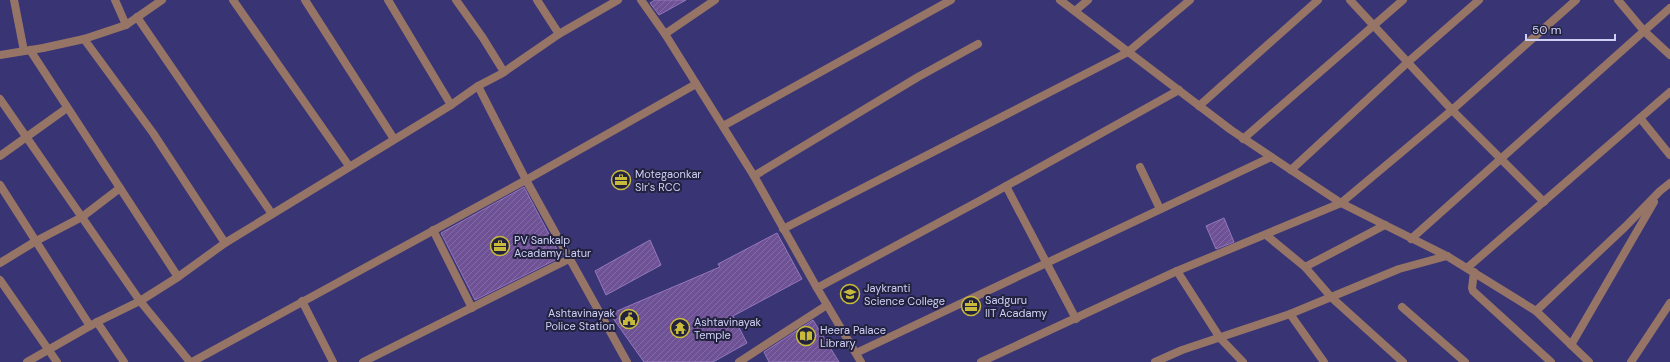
<svg xmlns="http://www.w3.org/2000/svg" width="1670" height="362" viewBox="0 0 1670 362" font-family="'DM Sans',sans-serif">
  <style>
    .building { fill: url(#building-hatch); stroke: #9477bb }
    .lines { fill: none; stroke-linecap: round; stroke-linejoin: round }
    .street { stroke: #967567; stroke-width: 8 }
    .labels { text-anchor: middle; dominant-baseline: central; stroke-width: 4; stroke-linejoin: round; paint-order: stroke }
    .poi-label { font-size: 11px; fill: #cfd0f6; stroke: #22223e; text-anchor: start }
  </style>
  <defs>
    <pattern id="building-hatch" width="6" height="6" patternUnits="userSpaceOnUse"><rect width="6" height="6" fill="#6f5295"/><path d="M-1 1l2-2M0 6l6-6M5 7l2-2" fill="none" stroke="#826aa4"/></pattern>
  </defs>
  <rect width="100%" height="100%" fill="#393574"/>
  <g class="building">
    <polygon points="655,0 686,0 659,15 650,3"/>
    <polygon points="524,187 561,257 475,300 441,233"/>
    <polygon points="1224,218 1234,242 1216,249 1206,226"/>
    <polygon points="777,233 802,279 733,316 747,343 713,362 644,362 610,314 720,267 718,264"/>
    <polygon points="650,240 661,265 606,295 595,271"/>
    <polygon points="813,320 839,362 769,362 764,352"/>
  </g>
  <g class="lines">
    <g class="street">
      <polyline points="14,0 24,51"/>
      <polyline points="115,0 126,25"/>
      <polyline points="233,0 349,166"/>
      <polyline points="305,0 394,139"/>
      <polyline points="388,0 451,105"/>
      <polyline points="456,0 483,38 504,72"/>
      <polyline points="537,0 559,34"/>
      <polyline points="641,0 665,34 754,176 817,288 861,362"/>
      <polyline points="1060,0 1231,130 1291,170 1341,203 1447,256 1536,311 1625,227 1660,191 1670,183"/>
      <polyline points="1350,0 1452,110 1544,202"/>
      <polyline points="1618,0 1644,31 1670,8"/>
      <polyline points="1075,11 1088,0"/>
      <polyline points="137,17 272,214"/>
      <polyline points="665,34 715,0"/>
      <polyline points="84,39 153,133 225,243"/>
      <polyline points="30,50 178,277"/>
      <polyline points="0,55 43,48 84,39 126,25 162,0"/>
      <polyline points="478,86 526,180 627,362"/>
      <polyline points="0,99 140,301 190,362"/>
      <polyline points="1199,106 1318,0"/>
      <polyline points="1640,118 1670,155"/>
      <polyline points="723,126 951,0"/>
      <polyline points="1243,139 1403,0"/>
      <polyline points="0,156 67,108"/>
      <polyline points="1140,167 1160,209"/>
      <polyline points="1291,170 1408,62 1479,0"/>
      <polyline points="754,176 918,77 978,44"/>
      <polyline points="0,185 90,326"/>
      <polyline points="1006,186 1076,319"/>
      <polyline points="783,229 1128,52 1190,0"/>
      <polyline points="433,230 472,308"/>
      <polyline points="1266,235 1305,267 1331,297 1403,362"/>
      <polyline points="1411,239 1644,31 1670,55"/>
      <polyline points="0,263 36,241 82,217 120,188"/>
      <polyline points="1305,267 1385,225"/>
      <polyline points="1467,268 1670,92"/>
      <polyline points="1177,271 1341,203 1452,110 1576,0"/>
      <polyline points="1474,272 1472,288 1473,291 1551,362"/>
      <polyline points="0,280 57,362"/>
      <polyline points="817,288 981,200 1179,90"/>
      <polyline points="302,301 333,362"/>
      <polyline points="1402,307 1465,362"/>
      <polyline points="1536,311 1589,362"/>
      <polyline points="1290,314 1324,362"/>
      <polyline points="97,322 124,362"/>
      <polyline points="1571,345 1654,202"/>
      <polyline points="856,353 1271,157"/>
      <polyline points="27,362 97,322 140,301 178,277 225,243 451,105 478,86 501,74 559,34 618,0"/>
      <polyline points="192,362 526,180 696,84"/>
      <polyline points="363,362 569,259"/>
      <polyline points="739,362 827,305"/>
      <polyline points="981,362 1177,271 1220,338 1243,362"/>
      <polyline points="1155,362 1182,350 1290,314 1399,269 1447,256"/>
      <polyline points="1631,362 1670,303"/>
    </g>
  </g>
  <defs>
    <symbol id="office-ring" viewBox="-11 -11 22 22"><circle r="9.5" fill="#22223e" stroke="#c8bb3b" stroke-width="1.5"/><path d="M-6-3h4V-5.5h4V-3h4V5H-6ZM-1-4.5V-3h2v-1.5ZM-6 0V1H6V0Z" fill="#c8bb3b"/></symbol>
    <symbol id="university-ring" viewBox="-11 -11 22 22"><circle r="9.5" fill="#22223e" stroke="#c8bb3b" stroke-width="1.5"/><path d="M0-5L7-2L0 1L-7-2ZM-4 1L0 2.5L4 1V4Q0 6-4 4Z" fill="#c8bb3b"/></symbol>
    <symbol id="civic-ring" viewBox="-11 -11 22 22"><circle r="9.5" fill="#22223e" stroke="#c8bb3b" stroke-width="1.5"/><path d="M-.6-6.5H3V-4.5H.6V-3L4-1V1h2V6H-6V1h2V-1L-.6-3ZM-1.2 2.5V6h2.4V2.5Z" fill="#c8bb3b"/></symbol>
    <symbol id="temple-ring" viewBox="-11 -11 22 22"><circle r="9.5" fill="#22223e" stroke="#c8bb3b" stroke-width="1.5"/><path d="M0-6L5-2H3V0L6.5 2.5H4V6H1.5V3h-3V6H-4V2.5H-6.5L-3 0V-2H-5Z" fill="#c8bb3b"/></symbol>
    <symbol id="library-ring" viewBox="-11 -11 22 22"><circle r="9.5" fill="#22223e" stroke="#c8bb3b" stroke-width="1.5"/><path d="M-6-4Q-3-5.5-.7-3.5V5Q-3 3-6 4ZM6-4Q3-5.5 .7-3.5V5Q3 3 6 4Z" fill="#c8bb3b"/></symbol>
  </defs>
  <g fill-rule="evenodd">
    <use href="#office-ring" x="610" y="169" width="22" height="22"/>
    <use href="#office-ring" x="489" y="235" width="22" height="22"/>
    <use href="#university-ring" x="839" y="283" width="22" height="22"/>
    <use href="#office-ring" x="960" y="295" width="22" height="22"/>
    <use href="#civic-ring" x="618" y="308" width="22" height="22"/>
    <use href="#temple-ring" x="669" y="317" width="22" height="22"/>
    <use href="#library-ring" x="795" y="325" width="22" height="22"/>
  </g>
  <g class="labels">
    <g class="poi-label">
      <text x="635" y="174">Motegaonkar<tspan x="635" dy="13">SIr's RCC</tspan></text>
      <text x="514" y="240">PV Sankalp<tspan x="514" dy="13">Acadamy Latur</tspan></text>
      <text x="864" y="288">Jaykranti<tspan x="864" dy="13">Science College</tspan></text>
      <text x="985" y="300">Sadguru<tspan x="985" dy="13">IIT Acadamy</tspan></text>
      <text x="615" y="313" text-anchor="end">Ashtavinayak<tspan x="615" dy="13">Police Station</tspan></text>
      <text x="694" y="322">Ashtavinayak<tspan x="694" dy="13">Temple</tspan></text>
      <text x="820" y="330">Heera Palace<tspan x="820" dy="13">Library</tspan></text>
    </g>
  </g>
  <path d="M1526 34v6h89v-6" fill="none" stroke="#cfd0f6" stroke-width="2"/>
  <text x="1532" y="34" font-size="12" fill="#cfd0f6" stroke="#22223e" stroke-width="3" paint-order="stroke">50 m</text>
</svg>
